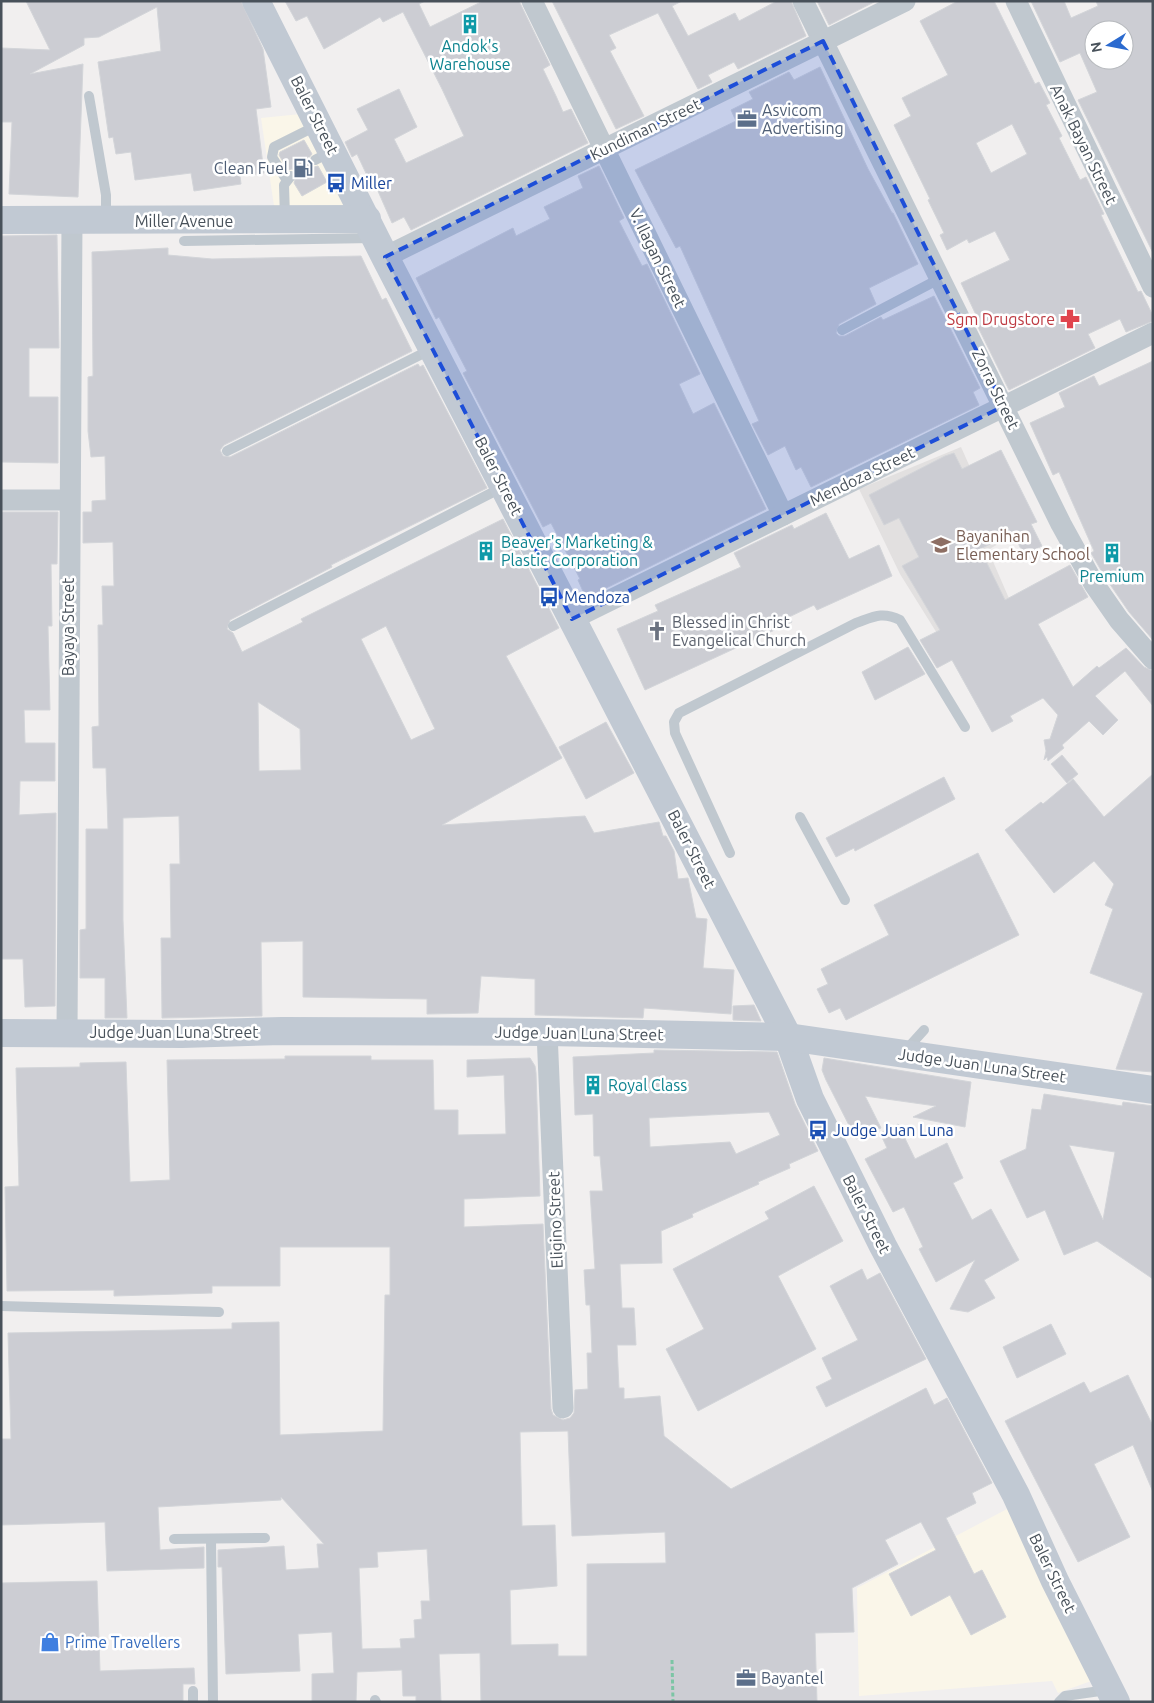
<svg xmlns="http://www.w3.org/2000/svg" width="1154" height="1703" viewBox="0 0 1154 1703" font-family="Ubuntu,sans-serif">
  <style>
    .commercial { fill: #faf6e9 }
    .education { fill: #e2e0e0 }
    .building { fill: #cccdd3; stroke: #d3d5d9; fill-rule: evenodd }
    .lines { fill: none; stroke-linecap: round; stroke-linejoin: round }
    .path { stroke: #7cc5a5; stroke-width: 3; stroke-dasharray: 4 2.5; stroke-linecap: butt }
    .lane { stroke: #c0c8cf; stroke-width: 10 }
    .street { stroke: #c0c8cf; stroke-width: 21 }
    .secondary { stroke: #c1c9d3; stroke-width: 28 }
    .marked { fill: #1d4ed8; fill-opacity: 0.2; stroke: #1d4ed8; stroke-width: 4; stroke-dasharray: 10 6; stroke-linejoin: round }
    .labels { text-anchor: middle; dominant-baseline: central; stroke-width: 5; stroke-linejoin: round; paint-order: stroke }
    .culture-label { font-size: 16px; fill: #0d838f; stroke: #fff }
    .service-label { font-size: 16px; fill: #4e5e75; stroke: #fff; text-anchor: start }
    .street-label { font-size: 16px; fill: #48515a; stroke: #fff }
    .transit-label { font-size: 16px; fill: #164399; stroke: #fff; text-anchor: start }
    .health-label { font-size: 16px; fill: #be3a42; stroke: #fff; text-anchor: end }
    .education-label { font-size: 16px; fill: #785e54; stroke: #fff; text-anchor: start }
    .worship-label { font-size: 16px; fill: #5b616d; stroke: #fff; text-anchor: start }
    .shop-label { font-size: 16px; fill: #366cbe; stroke: #fff; text-anchor: start }
  </style>
  <rect width="100%" height="100%" fill="#f1efef"/>
  <g class="commercial">
    <polygon points="301,114 348,207 274,206 261,118"/>
    <polygon points="1009,1508 1091,1681 1058,1693 1052,1681 859,1696 857,1588"/>
  </g>
  <polygon class="education" points="961,447 1003,541 988,550 1011,603 940,638 900,574 859,489"/>
  <g class="building">
    <polygon points="26,1 241,1 263,49 271,107 256,109 264,173 240,176 241,184 194,191 191,173 135,180 131,152 116,154 113,137 109,138 98,62 161,51 157,7 99,37 84,38 84,45 30,74 83,64 78,197 9,194 12,122 1,122 1,48 50,50"/>
    <polygon points="285,1 425,1 419,4 430,27 483,1 519,1 550,65 543,69 556,96 563,112 571,109 588,143 411,230 404,217 392,223 374,182 371,184 357,154 352,157 345,142 368,130 357,109 399,89 417,127 394,139 406,163 464,136 442,89 403,12 383,22 380,17 324,49 307,16 296,21"/>
    <polygon points="552,1 682,1 672,6 688,36 735,13 739,21 777,1 791,1 806,36 738,69 734,62 708,75 712,82 698,89 658,13 609,35 616,48 610,51 644,116 616,129"/>
    <polygon points="817,1 876,1 829,25"/>
    <path d="M958 1H994L1035 84 1039 82 1050 103 1046 105 1062 136 1059 138 1080 180 1086 177 1104 214 1101 215 1138 292 1141 291 1153 316V321L1126 332 1120 319 1088 334 1095 348 1009 390 974 319 977 317 961 283 1010 260 995 231 969 243 967 239 947 250 940 235 944 233 928 200 930 199 894 125 911 116 902 98 948 75 920 21ZM1012 124 1027 154 991 173 976 143Z"/>
    <path d="M1031 1H1064L1071 18 1098 6 1096 1H1153V253L1078 100 1097 92 1080 53 1060 62ZM1094 30H1124V60H1094Z"/>
    <polygon points="820,67 868,169 892,213 893,213 918,264 869,288 876,304 839,324 836,333 839,336 845,336 881,317 883,320 934,296 980,388 973,392 979,405 811,487 801,467 796,470 785,446 768,455 752,424 759,421 680,246 676,248 635,170 736,121 731,110 753,99 749,92 789,72 794,80"/>
    <polygon points="304,140 312,154 308,159 309,164 314,167 318,166 327,182 302,196 294,183 297,173 292,169 288,170 279,155 280,152"/>
    <polygon points="599,166 624,218 619,221 642,266 647,264 700,374 679,384 693,414 714,403 766,509 586,598 578,580 580,579 551,523 543,527 463,373 467,371 439,317 436,319 416,278 513,228 516,236 550,219 544,207 583,188 578,176"/>
    <polygon points="57,235 59,348 29,348 29,397 58,397 58,463 1,462 1,236"/>
    <path d="M168 248V255L212 259 361 256 382 300 386 298 412 351 224 445 220 450 223 456 230 457 418 364 420 367 423 365 487 488 331 565 332 567 230 620 227 629 233 633 242 652 303 622 301 619 503 519 559 628 506 656 562 758 442 825 585 816 594 833 659 822 663 836H666L674 851 678 879 688 878 696 918 707 919 703 968 734 970 731 1014 644 1008 643 1018 535 1015V979L481 976 478 1013 427 1014V999L303 997V941L261 942 262 1016 162 1018 161 938H171L170 864H180L179 816 123 818V920L127 1018H105V978H80V930L86 929V829H108L106 768H93L92 727 99 726 98 625H103L102 586H114L113 542 83 543V512H92V501L106 500 105 456 91 457 88 431V377L93 376 92 252ZM386 626 435 729 411 740 361 639ZM258 702 300 729 301 770 259 771Z"/>
    <polygon points="1153,361 1153,640 1129,612 1105,577 1091,553 1094,551 1059,472 1053,475 1030,423 1065,407 1059,393 1094,376 1099,386"/>
    <polygon points="1001,450 1037,522 1031,524 1042,546 1024,555 1013,533 980,549 1005,600 1070,565 1088,597 1038,624 1073,687 1097,666 1099,668 1126,648 1144,667 1153,671 1153,706 1125,671 1095,696 1118,720 1103,735 1089,721 1062,745 1064,748 1048,761 1047,757 1044,760 1046,751 1044,740 1050,739 1058,715 1043,698 1010,716 1013,721 992,732 952,660 937,668 920,640 940,630 902,566 919,557 899,518 884,525 869,495 945,456 954,453 962,469"/>
    <polygon points="1,512 58,512 57,564 51,564 52,626 48,626 50,710 24,710 25,743 55,743 55,781 20,781 19,815 56,813 55,1006 25,1007 23,959 1,959"/>
    <polygon points="826,513 849,559 879,545 892,576 817,610 814,605 789,617 792,622 645,690 617,629 658,611 655,605 741,567 734,553 792,525 794,529"/>
    <polygon points="908,647 925,674 875,700 862,672"/>
    <polygon points="606,722 634,773 586,799 559,747"/>
    <polygon points="1062,755 1078,774 1067,783 1051,764"/>
    <polygon points="1153,774 1153,1072 1116,1069 1143,993 1090,973 1113,909 1105,905 1114,884 1094,861 1054,893 1005,830 1041,802 1043,804 1073,779 1104,817"/>
    <polygon points="944,777 955,799 855,851 854,848 836,857 826,838"/>
    <polygon points="978,853 1019,935 846,1020 840,1008 829,1013 817,989 828,984 821,969 889,935 874,905"/>
    <polygon points="754,1005 761,1021 733,1020 733,1006"/>
    <path d="M654 1050 777 1052 795 1104 818 1151 789 1164 790 1168 758 1182 759 1184 692 1214 693 1217 661 1231 662 1263 620 1264 622 1308H634L636 1345H617L619 1388H624V1399L660 1396 664 1436 731 1489 926 1388 934 1405 947 1398 992 1483 972 1493 976 1503 946 1518 974 1574 982 1570 1006 1617 971 1635 950 1595 911 1616 889 1574 936 1550 921 1522 885 1540 898 1564 852 1588 854 1632 815 1633 817 1702H481L480 1653 439 1654 441 1702H416V1696H403L402 1670 357 1672 356 1702H312V1674L334 1673 332 1632 298 1634 300 1671 226 1674 222 1567H218V1550L284 1546 286 1570 319 1568 317 1544H324L281 1497V1500L158 1507 160 1550 204 1547V1568L107 1571 105 1522 1 1525V1439H11L8 1333 232 1329V1323L279 1322 280 1435 383 1431 385 1295H390V1247H280V1286H212V1293L114 1296V1290L7 1291 5 1187 19 1186 16 1068 80 1067V1063L126 1062 130 1182 170 1180 167 1060 285 1059V1056H371V1060H433L434 1110H458V1135L506 1134 504 1075 467 1077V1060L530 1058 535 1066 536 1073 540 1196 464 1199V1227L543 1224 551 1409 553 1415 563 1420 570 1418 574 1413 575 1390 588 1389 587 1353H592L590 1305H586L584 1270 595 1269 590 1191H603L600 1156H594L593 1114 575 1115 573 1057 654 1053ZM769 1112 780 1135 736 1154 730 1142 650 1147 649 1118ZM568 1431 572 1536 665 1532 666 1563 587 1564V1656H558V1644L511 1645 510 1590 557 1586 555 1525 522 1526 520 1432ZM427 1549 430 1601H421L422 1619 414 1620 415 1638 400 1639 401 1648 362 1649 359 1568 378 1567 377 1552Z"/>
    <polygon points="824,1058 971,1082 965,1127 913,1117 936,1106 865,1096 881,1128 856,1139 826,1080 822,1070"/>
    <path d="M1044 1094 1122 1106 1123 1102 1153 1106V1279L1097 1241 1064 1255 1045 1210 1027 1218 1000 1161 1026 1149 1032 1109 1041 1110ZM1069 1145 1115 1152 1103 1220Z"/>
    <polygon points="898,1124 915,1159 947,1143 963,1178 953,1183 972,1220 991,1209 1019,1260 984,1280 995,1298 968,1312 950,1309 975,1260 936,1282 919,1249 923,1247 904,1207 893,1212 865,1159 887,1148 880,1133"/>
    <polygon points="814,1186 843,1241 778,1276 816,1349 698,1411 666,1349 704,1329 673,1269 769,1219 765,1212"/>
    <polygon points="862,1269 867,1280 880,1273 926,1359 826,1407 816,1387 832,1379 822,1358 858,1340 830,1286"/>
    <polygon points="1051,1324 1066,1354 1017,1378 1003,1347"/>
    <polygon points="1128,1375 1153,1426 1153,1492 1133,1445 1094,1464 1130,1537 1078,1562 1005,1421 1084,1382 1090,1393"/>
    <polygon points="97,1581 100,1671 194,1668 195,1684 183,1684 183,1702 1,1702 1,1583"/>
  </g>
  <g class="lines">
    <polyline class="path" points="672,1660 673,1702"/>
    <g class="lane">
      <polyline points="89,96 106,195 106,220"/>
      <polyline points="315,160 332,151"/>
      <polyline points="286,179 272,157 274,147 318,125"/>
      <polyline points="285,217 284,185 291,176"/>
      <polyline points="184,241 373,238"/>
      <polyline points="842,330 941,278"/>
      <polyline points="227,451 432,349"/>
      <polyline points="233,626 503,487"/>
      <polyline points="800,817 845,900"/>
      <path d="M730 853 675 733 674 722 679 713 856 623C873 617 882 611 900 620L965 727"/>
      <polyline points="905,1051 924,1030"/>
      <polyline points="1,1306 219,1312"/>
      <polyline points="174,1539 265,1538"/>
      <polyline points="211,1540 213,1702"/>
      <polyline points="193,1691 193,1702"/>
      <polyline points="375,1700 376,1702"/>
      <polyline points="1059,1702 1065,1696 1107,1690"/>
    </g>
    <g class="street">
      <polyline points="532,1 783,515"/>
      <polyline points="803,1 1061,524 1094,584 1119,620 1153,659"/>
      <polyline points="1016,1 1153,287"/>
      <polyline points="385,257 905,1"/>
      <polyline points="1,500 68,500"/>
      <polyline points="572,619 1153,333"/>
      <polyline points="547,1032 563,1408"/>
      <polyline points="67,1033 72,221"/>
    </g>
    <g class="secondary">
      <polyline points="256,1 385,257 788,1037 810,1099 883,1246 1016,1495 1055,1581 1116,1702"/>
      <polyline points="1,220 367,219"/>
      <polyline points="1,1033 182,1034 282,1031 547,1032 788,1037 1153,1090"/>
    </g>
  </g>
  <path class="marked" d="M823 41 1004 406 572 619 385 257Z"/>
  <defs>
    <symbol id="building-bare" viewBox="-9 -9 18 18"><path d="M-4-6H4V6H1V3H-1V6H-4ZM-2.5-4.3h1.7v1.8h-1.7ZM.8-4.3h1.7v1.8H.8ZM-2.5-1h1.7V.8h-1.7ZM.8-1h1.7V.8H.8Z" fill="#0f9aa8" stroke="#fff" stroke-width="2.5" paint-order="stroke"/></symbol>
    <symbol id="office-bare" viewBox="-9 -9 18 18"><path d="M-6-3h4V-5.5h4V-3h4V5H-6ZM-1-4.5V-3h2v-1.5ZM-6 0V1H6V0Z" fill="#5c6f8a" stroke="#fff" stroke-width="2.5" paint-order="stroke"/></symbol>
    <symbol id="fuel-bare" viewBox="-9 -9 18 18"><path d="M-5.5-6h7V0h2V4h1.3V-2.5L3-4.5l.8-.8L6-3V5H2.5V1h-1V6h-7ZM-4.2-4.7v3.2H.2V-4.7Z" fill="#5c6f8a" stroke="#fff" stroke-width="2.5" paint-order="stroke"/></symbol>
    <symbol id="bus-bare" viewBox="-9 -9 18 18"><path d="M-5-6H5V4H4V6H2V4H-2V6H-4V4H-5ZM-3.5-4V0h7V-4ZM-3.5 1.2v1.5H-2V1.2ZM2 1.2v1.5H3.5V1.2Z" fill="#1a4fb4" stroke="#fff" stroke-width="2.5" paint-order="stroke"/></symbol>
    <symbol id="pharmacy-bare" viewBox="-9 -9 18 18"><path d="M-2-6h4v4h4v4h-4v4h-4v-4h-4v-4h4Z" fill="#e0444e" stroke="#fff" stroke-width="2.5" paint-order="stroke"/></symbol>
    <symbol id="school-bare" viewBox="-9 -9 18 18"><path d="M0-5L7-2L0 1L-7-2ZM-4 1L0 2.5L4 1V4Q0 6-4 4Z" fill="#8d6e63" stroke="#fff" stroke-width="2.5" paint-order="stroke"/></symbol>
    <symbol id="church-bare" viewBox="-9 -9 18 18"><path d="M-1.2-6h2.4v3.5h3.3v2.4h-3.3V6h-2.4V-.1h-3.3v-2.4h3.3Z" fill="#6b7280" stroke="#fff" stroke-width="2.5" paint-order="stroke"/></symbol>
    <symbol id="shop-bare" viewBox="-9 -9 18 18"><path d="M-5-2.5h2.3a2.7 3.5 0 0 1 5.4 0H5L5.5 6h-11ZM-1.5-2.5h3a1.5 2.3 0 0 0-3 0Z" fill="#3f7fe0" stroke="#fff" stroke-width="2.5" paint-order="stroke"/></symbol>
  </defs>
  <g fill-rule="evenodd">
    <use href="#building-bare" x="456" y="10" width="28" height="28"/>
    <use href="#office-bare" x="733" y="105" width="28" height="28"/>
    <use href="#fuel-bare" x="289" y="154" width="28" height="28"/>
    <use href="#bus-bare" x="322" y="169" width="28" height="28"/>
    <use href="#pharmacy-bare" x="1056" y="305" width="28" height="28"/>
    <use href="#school-bare" x="927" y="531" width="28" height="28"/>
    <use href="#building-bare" x="472" y="537" width="28" height="28"/>
    <use href="#building-bare" x="1098" y="539" width="28" height="28"/>
    <use href="#bus-bare" x="535" y="583" width="28" height="28"/>
    <use href="#church-bare" x="643" y="617" width="28" height="28"/>
    <use href="#building-bare" x="579" y="1071" width="28" height="28"/>
    <use href="#bus-bare" x="804" y="1116" width="28" height="28"/>
    <use href="#shop-bare" x="36" y="1628" width="28" height="28"/>
    <use href="#office-bare" x="732" y="1664" width="28" height="28"/>
  </g>
  <g class="labels">
    <g class="culture-label">
      <text x="470" y="46">Andok's<tspan x="470" dy="18">Warehouse</tspan></text>
      <text x="501" y="542" text-anchor="start">Beaver's Marketing &amp;<tspan x="501" dy="18">Plastic Corporation</tspan></text>
      <text x="1112" y="576">Premium</text>
      <text x="608" y="1085" text-anchor="start">Royal Class</text>
    </g>
    <g class="service-label">
      <text x="762" y="110">Asvicom<tspan x="762" dy="18">Advertising</tspan></text>
      <text x="288" y="168" text-anchor="end">Clean Fuel</text>
      <text x="761" y="1678">Bayantel</text>
    </g>
    <g class="street-label">
      <text transform="translate(315 115) rotate(63)">Baler Street</text>
      <text transform="translate(645 129) rotate(-26)">Kundiman Street</text>
      <text transform="translate(1084 144) rotate(64)">Anak Bayan Street</text>
      <text x="184" y="221">Miller Avenue</text>
      <text transform="translate(658 258) rotate(64)">V. Ilagan Street</text>
      <text transform="translate(996 389) rotate(64)">Zorra Street</text>
      <text transform="translate(499 476) rotate(63)">Baler Street</text>
      <text transform="translate(862 476) rotate(-26)">Mendoza Street</text>
      <text transform="translate(68 627) rotate(-90)">Bayaya Street</text>
      <text transform="translate(692 849) rotate(63)">Baler Street</text>
      <text x="174" y="1032">Judge Juan Luna Street</text>
      <text transform="translate(579 1033) rotate(1)">Judge Juan Luna Street</text>
      <text transform="translate(982 1065) rotate(8)">Judge Juan Luna Street</text>
      <text transform="translate(867 1214) rotate(63)">Baler Street</text>
      <text transform="translate(555 1220) rotate(-92)">Eligino Street</text>
      <text transform="translate(1053 1573) rotate(64)">Baler Street</text>
    </g>
    <g class="transit-label">
      <text x="351" y="183">Miller</text>
      <text x="564" y="597">Mendoza</text>
      <text x="833" y="1130">Judge Juan Luna</text>
    </g>
    <g class="health-label">
      <text x="1055" y="319">Sgm Drugstore</text>
    </g>
    <g class="education-label">
      <text x="956" y="536">Bayanihan<tspan x="956" dy="18">Elementary School</tspan></text>
    </g>
    <g class="worship-label">
      <text x="672" y="622">Blessed in Christ<tspan x="672" dy="18">Evangelical Church</tspan></text>
    </g>
    <g class="shop-label">
      <text x="65" y="1642">Prime Travellers</text>
    </g>
  </g>
  <rect width="1154" height="1703" fill="none" stroke="#48515a" stroke-width="5"/>
  <g transform="translate(1109 45) rotate(260)"><circle r="24" fill="#ffffff" stroke="#b6b9bd"/>
  <path d="M0-4L9 19L0 12L-9 19Z" fill="#2b6acf"/>
  <text y="-8" font-size="14" font-weight="bold" text-anchor="middle" fill="#48515a">N</text>
  </g>
</svg>
